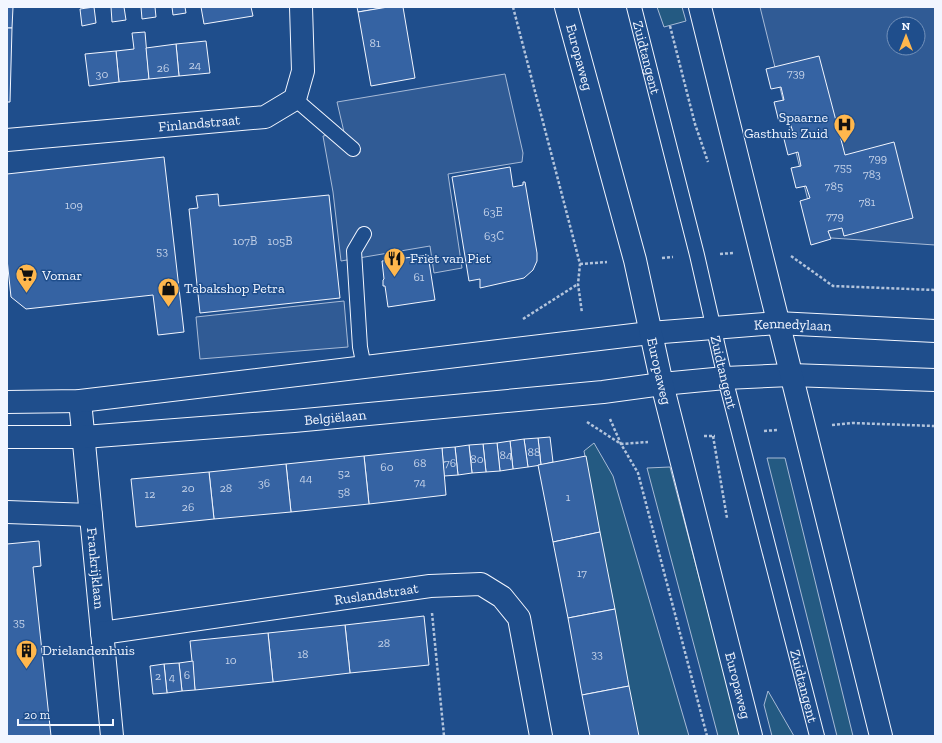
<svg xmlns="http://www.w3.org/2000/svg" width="942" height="743" viewBox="0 0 942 743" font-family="'Zilla Slab',serif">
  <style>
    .green { fill: #245a82; stroke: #a8bbd7 }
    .parking { fill: #305b95; stroke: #a8bbd7; fill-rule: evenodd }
    .building { fill: #3563a3; stroke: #f2f6ff }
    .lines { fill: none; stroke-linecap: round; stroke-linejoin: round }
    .service-casing { stroke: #f2f6ff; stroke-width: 16 }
    .minor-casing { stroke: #f2f6ff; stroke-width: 24 }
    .tertiary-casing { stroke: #f2f6ff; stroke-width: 24 }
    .secondary-casing { stroke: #f2f6ff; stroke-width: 24 }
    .path { stroke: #b3c4dc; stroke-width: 2.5; stroke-dasharray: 3 2; stroke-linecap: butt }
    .service { stroke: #1f4e8c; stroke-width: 14 }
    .minor { stroke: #1f4e8c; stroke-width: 22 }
    .tertiary { stroke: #1f4e8c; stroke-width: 22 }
    .secondary { stroke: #1f4e8c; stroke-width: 22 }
    .labels { text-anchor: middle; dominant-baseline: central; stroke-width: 3; stroke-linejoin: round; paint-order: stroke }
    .number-label { font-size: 12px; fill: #c3d1e8 }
    .street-label { font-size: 14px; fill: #f2f6ff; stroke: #1f4e8c }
    .poi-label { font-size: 14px; fill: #f2f6ff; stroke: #1f4e8c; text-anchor: start }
  </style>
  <rect width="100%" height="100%" fill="#1f4e8c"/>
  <g class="green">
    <polygon points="657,7 682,7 686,21 664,27"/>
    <polygon points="594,443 613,476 689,736 637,736 584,451"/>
    <polygon points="767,458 785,458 853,736 837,736"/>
    <polygon points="670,467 741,736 718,736 647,468"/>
    <polygon points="768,691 794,736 772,736 764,705"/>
  </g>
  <g class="parking">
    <path d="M760 7H935V245L817 237ZM894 24H918V48H894Z"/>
    <polygon points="505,74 523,153 522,162 448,174 462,268 434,273 430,246 341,261 333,192 323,136 344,132 337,102"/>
    <polygon points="344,301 348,347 200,359 196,317"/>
  </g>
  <g class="building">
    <polygon points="7,7 13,7 12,28 7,28"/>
    <polygon points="94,7 96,23 82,26 80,9"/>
    <polygon points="111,7 124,7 126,20 112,22"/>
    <polygon points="141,7 155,7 156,17 142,19"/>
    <polygon points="172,7 185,7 186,13 173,15"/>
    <polygon points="201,7 251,7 253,16 204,24"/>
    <polygon points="357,7 388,7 358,12"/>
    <polygon points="388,7 403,7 415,78 371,86 358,12"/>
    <polygon points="7,28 12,28 10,102 7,102"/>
    <polygon points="145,32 149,79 119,82 116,51 134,49 132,33"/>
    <polygon points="206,41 210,73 179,76 176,44"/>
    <polygon points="176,44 179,76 149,79 146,48"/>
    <polygon points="116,51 119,82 89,86 85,54"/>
    <polygon points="819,56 845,155 894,142 913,218 844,236 842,228 828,231 831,239 811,245 800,201 810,198 806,186 796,188 791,168 801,166 798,152 788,155 783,135 793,132 789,120 779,122 774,102 784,100 781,87 771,89 766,69"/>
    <polygon points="164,157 184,332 158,335 153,295 26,309 11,297 7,259 7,174"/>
    <polygon points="510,167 513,187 523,185 523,182 525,182 537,253 537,261 533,270 524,278 480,288 480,279 469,281 452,177"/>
    <polygon points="218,194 219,206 329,195 340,298 200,313 189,209 198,208 196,196"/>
    <polygon points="428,255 435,300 388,307 385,286 383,286 383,280 384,279 382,261"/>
    <polygon points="550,437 553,462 541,465 538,438"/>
    <polygon points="538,438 541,465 528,467 524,439"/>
    <polygon points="524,439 528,467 513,469 510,441"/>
    <polygon points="510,441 513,469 500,471 497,443"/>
    <polygon points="497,443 500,471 486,472 483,444"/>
    <polygon points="483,444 486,472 472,473 469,445"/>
    <polygon points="469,445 472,473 458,475 455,447"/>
    <polygon points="455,447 458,475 444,476 442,448"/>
    <polygon points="442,448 446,495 369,504 364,456"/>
    <polygon points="364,456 369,504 291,512 286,464"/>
    <polygon points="586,456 600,532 553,542 538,465"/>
    <polygon points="286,464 291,512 214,519 209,472"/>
    <polygon points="209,472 214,519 136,527 131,479"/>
    <polygon points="600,532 615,609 568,618 553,542"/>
    <polygon points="39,541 41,566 33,567 51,736 7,736 7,544"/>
    <polygon points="615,609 629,686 582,695 568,618"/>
    <polygon points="424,616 429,665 350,673 345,625"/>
    <polygon points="345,625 350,673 273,682 268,633"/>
    <polygon points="268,633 273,682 195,690 190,641"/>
    <polygon points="193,661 195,690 182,691 179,663"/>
    <polygon points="179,663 182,691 167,693 164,664"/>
    <polygon points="164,664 167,693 153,694 150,666"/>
    <polygon points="629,686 639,736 590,736 582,695"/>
  </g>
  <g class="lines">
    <defs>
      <g id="service">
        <path id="s1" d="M634 7 697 255 725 378 817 736"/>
        <polyline points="295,99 353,149"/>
        <polyline points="364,234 354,251 360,347 364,367"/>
      </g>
      <g id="minor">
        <path id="s2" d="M7 140 265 117 295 99 303 71 301 7"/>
        <path id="s3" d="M80 401 112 736"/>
        <polyline points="7,402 80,401 650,333"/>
        <path id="s4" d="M7 437H84L294 421 603 392 662 384"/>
        <polyline points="7,512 91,515"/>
        <path id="s5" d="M102 633 430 586 481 584 502 597 519 618 541 736"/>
      </g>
      <g id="tertiary">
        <path id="s6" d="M650 333 777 323 935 331"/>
        <polyline points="662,384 725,378 791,375 935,380"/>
      </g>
      <g id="secondary">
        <path id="s7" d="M566 7 635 260 662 384 751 736"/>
        <polyline points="700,7 881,736"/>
      </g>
    </defs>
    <use href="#service" class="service-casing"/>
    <use href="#minor" class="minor-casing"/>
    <use href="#tertiary" class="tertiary-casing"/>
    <use href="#secondary" class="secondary-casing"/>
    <g class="path">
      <polyline points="513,7 580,264 578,284 582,313"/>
      <polyline points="670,26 695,124 708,162"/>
      <polyline points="720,254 733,253"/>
      <polyline points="791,256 833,286 935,290"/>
      <polyline points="662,258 673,257"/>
      <polyline points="580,264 607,262"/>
      <polyline points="523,319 578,284"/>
      <polyline points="610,419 621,444 638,473 707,736"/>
      <polyline points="587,422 621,444 648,442"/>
      <polyline points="832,425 852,423 935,426"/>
      <polyline points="764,431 777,430"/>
      <polyline points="704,436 715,436"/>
      <polyline points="713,436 727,518"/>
      <polyline points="432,613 444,736"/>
    </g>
    <use href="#service" class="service"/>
    <use href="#minor" class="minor"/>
    <use href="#tertiary" class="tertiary"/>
    <use href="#secondary" class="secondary"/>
  </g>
  <defs>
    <symbol id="hospital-pin" viewBox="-11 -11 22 30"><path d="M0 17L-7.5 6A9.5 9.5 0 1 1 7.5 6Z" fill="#ffb74d" stroke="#1f4e8c"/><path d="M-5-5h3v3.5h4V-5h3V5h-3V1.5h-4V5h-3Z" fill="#111"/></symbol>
    <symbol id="restaurant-pin" viewBox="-11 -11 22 30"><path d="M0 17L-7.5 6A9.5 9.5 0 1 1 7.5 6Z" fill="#ffb74d" stroke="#1f4e8c"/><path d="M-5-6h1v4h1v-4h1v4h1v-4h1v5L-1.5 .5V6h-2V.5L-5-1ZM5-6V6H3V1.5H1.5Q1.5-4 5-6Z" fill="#111"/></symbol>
    <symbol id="supermarket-pin" viewBox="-11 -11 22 30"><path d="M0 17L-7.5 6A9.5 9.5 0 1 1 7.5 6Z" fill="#ffb74d" stroke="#1f4e8c"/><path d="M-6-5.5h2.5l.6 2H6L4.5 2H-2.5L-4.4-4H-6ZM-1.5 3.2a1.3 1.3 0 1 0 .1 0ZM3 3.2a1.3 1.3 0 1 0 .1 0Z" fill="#111"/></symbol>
    <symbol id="shop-pin" viewBox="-11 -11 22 30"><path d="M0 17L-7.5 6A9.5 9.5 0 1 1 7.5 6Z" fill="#ffb74d" stroke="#1f4e8c"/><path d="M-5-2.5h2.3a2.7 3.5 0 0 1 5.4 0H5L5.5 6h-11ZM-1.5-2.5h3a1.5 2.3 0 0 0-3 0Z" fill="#111"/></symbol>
    <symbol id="building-pin" viewBox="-11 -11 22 30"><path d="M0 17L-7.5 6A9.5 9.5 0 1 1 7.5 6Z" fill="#ffb74d" stroke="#1f4e8c"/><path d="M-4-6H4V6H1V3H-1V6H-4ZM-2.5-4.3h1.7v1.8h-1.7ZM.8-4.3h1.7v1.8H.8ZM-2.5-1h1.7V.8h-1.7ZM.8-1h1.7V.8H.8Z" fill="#111"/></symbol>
  </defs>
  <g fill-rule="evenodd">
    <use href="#hospital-pin" x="832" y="112" width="25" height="34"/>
    <use href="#restaurant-pin" x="382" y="246" width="25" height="34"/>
    <use href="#supermarket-pin" x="14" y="262" width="25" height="34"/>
    <use href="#shop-pin" x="156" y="276" width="25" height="34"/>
    <use href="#building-pin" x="14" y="638" width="25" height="34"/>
  </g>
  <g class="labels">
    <g class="number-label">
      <text x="375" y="43">81</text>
      <text x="195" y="65">24</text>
      <text x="163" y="68">26</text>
      <text x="796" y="73">739</text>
      <text x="102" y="74">30</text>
      <text x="878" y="158">799</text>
      <text x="843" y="167">755</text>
      <text x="872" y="174">783</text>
      <text x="834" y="186">785</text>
      <text x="867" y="202">781</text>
      <text x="74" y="205">109</text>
      <text x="493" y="212">63E</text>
      <text x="835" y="216">779</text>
      <text x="494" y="236">63C</text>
      <text x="245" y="241">107B</text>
      <text x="280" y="241">105B</text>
      <text x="162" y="251">53</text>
      <text x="419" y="277">61</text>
      <text x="534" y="452">88</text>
      <text x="506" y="455">84</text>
      <text x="477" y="459">80</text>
      <text x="420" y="463">68</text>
      <text x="450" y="463">76</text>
      <text x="387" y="467">60</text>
      <text x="344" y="473">52</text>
      <text x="306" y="478">44</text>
      <text x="420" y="482">74</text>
      <text x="264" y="483">36</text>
      <text x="188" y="488">20</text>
      <text x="226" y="488">28</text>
      <text x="344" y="492">58</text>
      <text x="150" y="494">12</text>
      <text x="568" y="497">1</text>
      <text x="188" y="507">26</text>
      <text x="582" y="573">17</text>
      <text x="19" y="622">35</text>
      <text x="384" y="643">28</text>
      <text x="303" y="654">18</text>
      <text x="597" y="654">33</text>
      <text x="231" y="660">10</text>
      <text x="187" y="675">6</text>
      <text x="158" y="676">2</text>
      <text x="172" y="677">4</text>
    </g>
    <g class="street-label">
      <text stroke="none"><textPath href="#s7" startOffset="52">Europaweg</textPath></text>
      <text stroke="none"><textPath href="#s1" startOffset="52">Zuidtangent</textPath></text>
      <text stroke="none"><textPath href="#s2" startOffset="193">Finlandstraat</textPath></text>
      <text stroke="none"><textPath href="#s6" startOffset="143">Kennedylaan</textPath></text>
      <text stroke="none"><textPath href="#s7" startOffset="376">Europaweg</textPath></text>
      <text stroke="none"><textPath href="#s1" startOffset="376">Zuidtangent</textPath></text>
      <text stroke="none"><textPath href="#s4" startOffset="329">Belgiëlaan</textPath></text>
      <text stroke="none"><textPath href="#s3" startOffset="168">Frankrijklaan</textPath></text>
      <text stroke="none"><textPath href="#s5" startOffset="277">Ruslandstraat</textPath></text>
      <text stroke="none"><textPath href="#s7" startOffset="700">Europaweg</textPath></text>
      <text stroke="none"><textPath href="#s1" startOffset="700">Zuidtangent</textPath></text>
    </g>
    <g class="poi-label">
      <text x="828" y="117" text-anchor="end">Spaarne<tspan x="828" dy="16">Gasthuis Zuid</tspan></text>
      <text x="410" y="258">Friet van Piet</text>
      <text x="42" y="275">Vomar</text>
      <text x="184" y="288">Tabakshop Petra</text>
      <text x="42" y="650">Drielandenhuis</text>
    </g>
  </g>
  <rect width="942" height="743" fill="none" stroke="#f2f6ff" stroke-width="16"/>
  <g transform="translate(906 36)"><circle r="19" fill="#1f4e8c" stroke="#7391ba"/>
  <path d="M0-3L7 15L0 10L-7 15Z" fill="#ffb74d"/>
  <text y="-6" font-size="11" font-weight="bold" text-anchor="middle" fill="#f2f6ff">N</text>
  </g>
  <path d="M18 719v6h95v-6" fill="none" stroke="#f2f6ff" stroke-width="2"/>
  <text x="24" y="719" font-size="12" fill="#f2f6ff" stroke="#1f4e8c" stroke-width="3" paint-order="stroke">20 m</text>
</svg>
